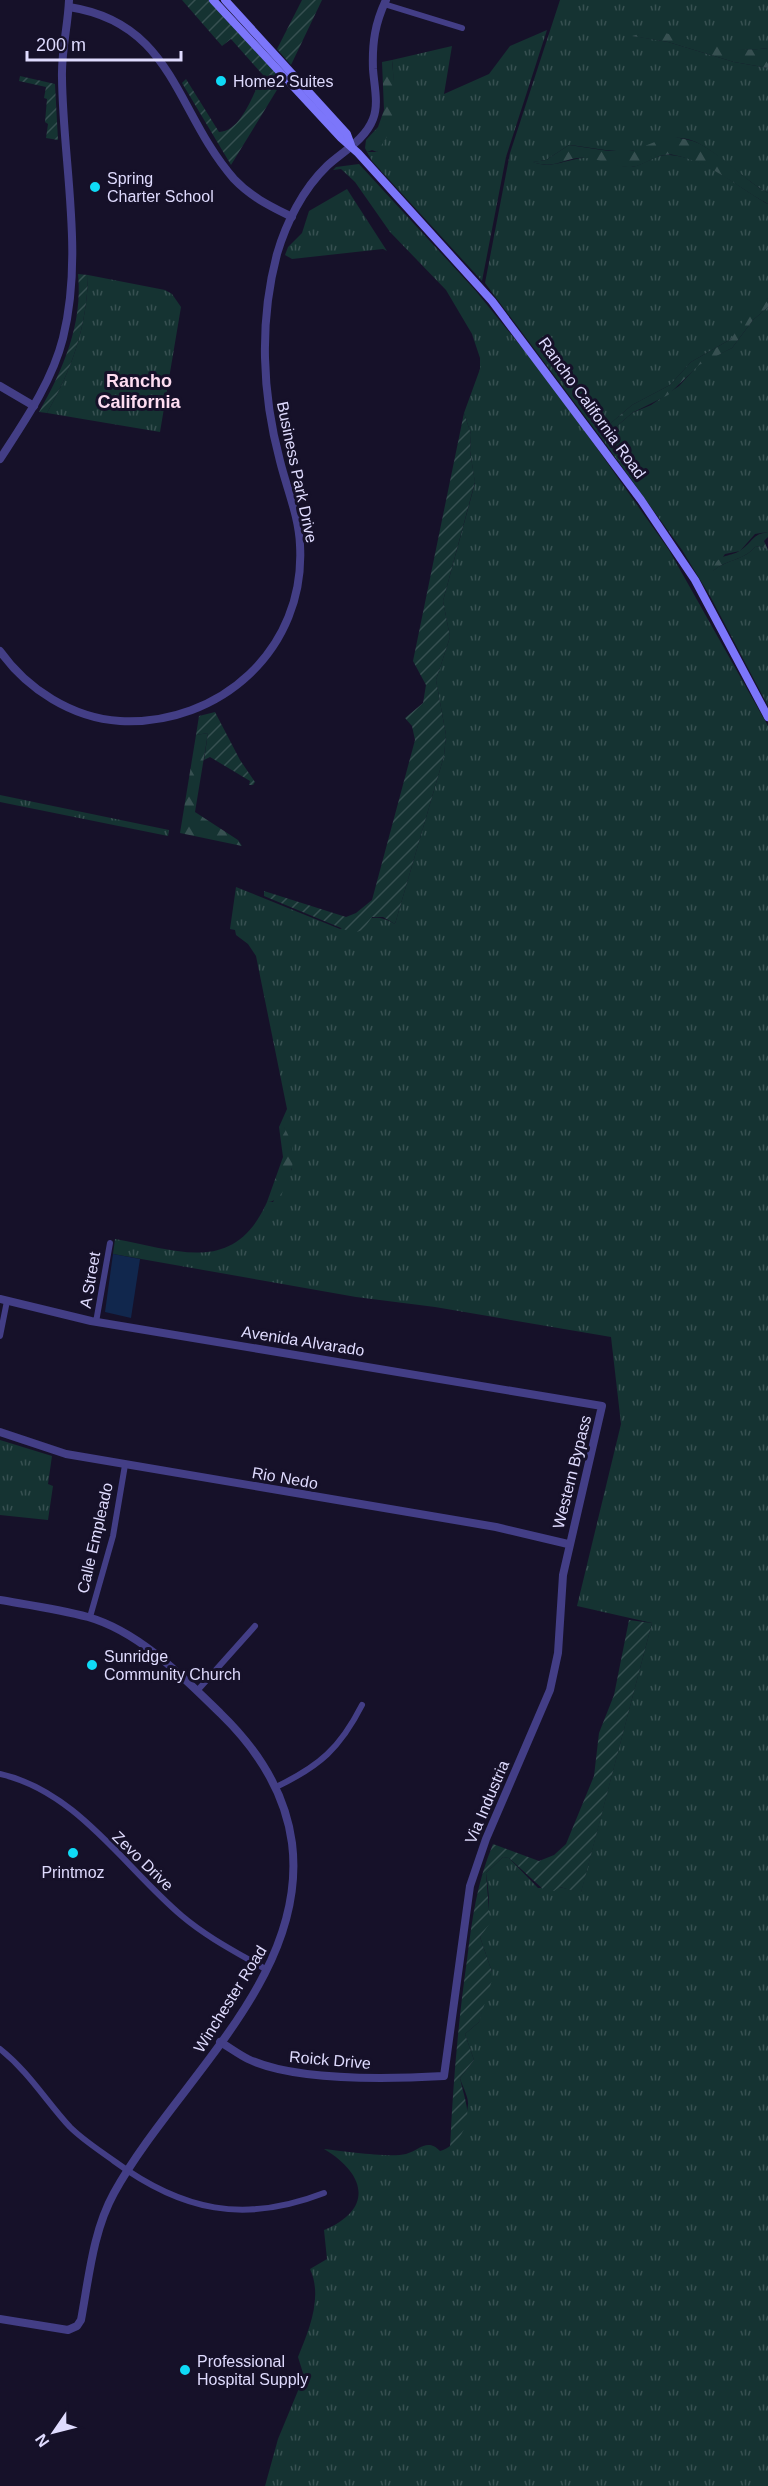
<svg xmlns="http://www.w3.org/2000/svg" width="768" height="2486" viewBox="0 0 768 2486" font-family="Helvetica,sans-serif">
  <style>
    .grass { fill: url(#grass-tufts) }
    .forest { fill: url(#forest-firs) }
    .garden { fill: url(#garden-furrows) }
    .water { fill: #11274d }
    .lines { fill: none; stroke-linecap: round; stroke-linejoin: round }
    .minor { stroke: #433e86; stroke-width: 6 }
    .tertiary { stroke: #433e86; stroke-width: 8 }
    .secondary { stroke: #7c76fa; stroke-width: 8 }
    .poi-dot { fill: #0fdaf6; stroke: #161129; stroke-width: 2 }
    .labels { text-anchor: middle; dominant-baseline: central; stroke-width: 6; stroke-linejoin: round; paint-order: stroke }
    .poi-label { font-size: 16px; fill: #dfdbfe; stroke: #161129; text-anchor: start }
    .street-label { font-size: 16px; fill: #dfdbfe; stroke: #161129 }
    .neighbourhood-label { font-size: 18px; font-weight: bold; fill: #feddf1; stroke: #161129 }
  </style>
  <defs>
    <pattern id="grass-tufts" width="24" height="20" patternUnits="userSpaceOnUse" patternTransform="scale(1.5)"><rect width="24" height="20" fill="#153332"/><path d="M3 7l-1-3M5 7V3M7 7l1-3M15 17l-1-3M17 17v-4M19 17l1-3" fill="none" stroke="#375051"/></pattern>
    <pattern id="forest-firs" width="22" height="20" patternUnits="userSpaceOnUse" patternTransform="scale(1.5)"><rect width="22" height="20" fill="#153332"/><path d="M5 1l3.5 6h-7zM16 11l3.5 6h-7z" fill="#375051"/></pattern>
    <pattern id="garden-furrows" width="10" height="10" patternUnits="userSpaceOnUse" patternTransform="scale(1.5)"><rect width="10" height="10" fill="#153332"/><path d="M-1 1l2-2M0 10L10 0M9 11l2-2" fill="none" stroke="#375051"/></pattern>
  </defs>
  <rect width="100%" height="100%" fill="#161129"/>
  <g class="grass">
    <path d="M560 0H768V48C743 52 717 49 693 42 671 36 657 28 634 36L668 42 734 62 768 68V193C742 179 722 155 696 142 666 129 655 149 629 151 609 152 589 147 569 145L546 160 533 162C551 169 565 160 582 158 599 155 620 171 636 166 648 162 657 154 670 155 706 157 738 188 768 204V298L731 339 691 362 670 385 632 405 598 434 485 283 510 153Z"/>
    <path d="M547 30 506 157 482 281 372 161 367 152H377C391 121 396 94 392 60L452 46 444 94 489 74 510 46Z"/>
    <path d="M359 164 475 290 550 382 669 550 768 726V2486H265L278 2439 302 2381 303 2373 298 2357C309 2330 323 2297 310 2269L327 2259 324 2230C374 2209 366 2174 324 2149 344 2151 389 2158 406 2154 420 2150 427 2138 440 2151 458 2147 466 2122 468 2105 469 2097 462 2086 460 2078L474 2060 465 2034 479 2022 492 1972 480 1937C493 1921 489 1893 486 1873L503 1857 509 1858 538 1888 559 1887 581 1892 652 1623 577 1606 621 1424 611 1337 435 1307 356 1297 113 1254 115 1239C177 1250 234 1276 267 1202H273L292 1169 284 1127H279L287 1109 256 956 248 944 236 935 235 930 230 929 236 887 340 929C361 921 374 911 395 924L444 756 446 735 436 680 450 637 443 601 475 483 470 451 471 434 464 413 480 369V358L472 334 446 290 390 232 355 182 341 169 333 170 336 167Z"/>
    <polygon points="347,189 387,251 383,249 292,259 285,255 288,247 302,233 309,211"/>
    <path d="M88 275 165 290 172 294 181 307 160 432 47 413C72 369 87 327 88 275Z"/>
    <path d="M768 307V532L755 534 740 551 725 554 713 571C727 559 743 561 755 547L761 546 768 550V706L710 596 682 550 602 439 632 413 651 405 679 386 699 364 732 348 753 320Z"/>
    <polygon points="0,795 169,830 168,836 0,802"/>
    <polygon points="0,1440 52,1456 48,1484 53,1486 48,1520 0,1515"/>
  </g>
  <g class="forest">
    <path d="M654 30C693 40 728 54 768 48V68L734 62 668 42 632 36Z"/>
    <polygon points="392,60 396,105 391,120 392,129 377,152 372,150 367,152 365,148 366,140 378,127 384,110 382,62"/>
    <path d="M670 136C678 138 686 139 693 141 721 152 742 179 768 193V204C737 187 710 162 674 155 657 152 646 166 631 167 614 168 601 159 586 158 566 156 558 170 532 162L546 160 569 145 609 151H632Z"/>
    <polygon points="768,298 768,307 753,320 732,348 699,365 668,395 632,413 602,439 598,434 632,405 670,385 691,362 731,339 749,312"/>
    <path d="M768 532V537L764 541 768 550 761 546 755 547C743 561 726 559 712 572 718 551 728 559 741 550 754 541 751 535 768 532Z"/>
    <polygon points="208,733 195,812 238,840 242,846 180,833 196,735"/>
    <path d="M279 1127H284C289 1136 293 1145 293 1155 294 1170 284 1203 267 1202L283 1157Z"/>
  </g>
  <g class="garden">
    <path d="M182 0H209L283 80 231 165 182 83 186 79 219 132C242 131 253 93 263 75L231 39 222 46Z"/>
    <polygon points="302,0 322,0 291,65 277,49"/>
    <polygon points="20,76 55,84 58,140 46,138 48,124 45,122 47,99 44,98 46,87 19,81"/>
    <path d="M78 274 88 275C87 327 72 369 47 413L39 412C63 370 83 324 78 274Z"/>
    <polygon points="464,413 471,434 470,451 475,482 443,601 450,637 436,680 446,735 444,756 395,924 383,917 372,917 363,930 353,933 264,896 264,891 346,917 356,913 372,900 415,740 412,726 405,718 423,703 426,685 413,661"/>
    <polygon points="215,712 240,760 255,782 253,785 249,785 250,781 210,757 204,760 208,733 196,735 199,716"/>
    <path d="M629 1620 652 1623 581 1893 560 1887 554 1891H545L509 1858 503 1857 486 1873 490 1923 480 1937 492 1972V1980L479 2022 465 2034 474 2060 460 2078C467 2110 476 2121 450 2148 453 2084 458 2023 467 1960 472 1919 477 1882 493 1844L539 1861 554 1855 566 1844 594 1776 599 1733 614 1695Z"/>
  </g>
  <polygon class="water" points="113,1254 140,1259 131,1318 105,1312"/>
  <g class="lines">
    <g class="minor">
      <polyline points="384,4 462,28"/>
      <polyline points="96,1322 110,1243"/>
      <polyline points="0,1336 7,1301"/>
      <polyline points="90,1617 113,1536 125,1465"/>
      <polyline points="197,1691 255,1626"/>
      <path d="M0 1774C77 1791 125 1868 182 1916 208 1938 238 1953 267 1970"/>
      <path d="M276 1787C320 1766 340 1748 362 1705"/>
      <path d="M0 2049C29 2072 46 2101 70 2127 83 2140 99 2150 114 2161 182 2211 244 2224 324 2193"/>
    </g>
    <g class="tertiary">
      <path d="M69 7C174 23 175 112 234 179 251 197 270 206 292 217"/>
      <polyline points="0,386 34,406"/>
      <path d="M0 459C24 422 52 382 63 338 84 254 63 163 62 78 61 52 68 26 69 0"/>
      <path d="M0 651C27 689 72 718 120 721 220 726 306 649 300 545 299 517 287 489 280 461 262 394 259 322 277 254 286 223 303 189 327 166 342 152 365 140 373 119 379 104 374 85 373 69 372 43 375 23 386 0"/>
      <path d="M0 1299 91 1321 602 1406 563 1575 558 1653 550 1690 486 1839 470 1886 444 2076C390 2079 297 2082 248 2059 238 2054 229 2047 220 2042"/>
      <polyline points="0,1432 66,1454 496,1527 568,1544"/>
      <path d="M0 1600C29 1605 59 1609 88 1617 140 1632 183 1677 221 1714 258 1750 285 1791 292 1843 309 1978 174 2084 114 2193 93 2231 89 2277 81 2320L77 2326 68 2330 0 2319"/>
    </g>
    <g class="secondary">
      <polyline points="213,0 341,138 358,153 492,301 641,500 695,580 768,717"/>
      <polyline points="225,0 347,134 351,145"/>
    </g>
  </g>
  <g class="poi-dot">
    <circle cx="221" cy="81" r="6"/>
    <circle cx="95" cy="187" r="6"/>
    <circle cx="92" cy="1665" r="6"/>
    <circle cx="73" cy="1853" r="6"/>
    <circle cx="185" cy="2370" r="6"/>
  </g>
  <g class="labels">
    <g class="poi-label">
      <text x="233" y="81">Home2 Suites</text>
      <text x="107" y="178">Spring<tspan x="107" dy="18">Charter School</tspan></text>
      <text x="104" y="1656">Sunridge<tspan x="104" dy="18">Community Church</tspan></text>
      <text x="73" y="1872" text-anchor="middle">Printmoz</text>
      <text x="197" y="2361">Professional<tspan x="197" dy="18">Hospital Supply</tspan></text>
    </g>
    <g class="street-label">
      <text transform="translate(592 408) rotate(54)">Rancho California Road</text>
      <text transform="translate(297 472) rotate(78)">Business Park Drive</text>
      <text transform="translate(90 1280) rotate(-80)">A Street</text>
      <text transform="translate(303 1341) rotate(9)">Avenida Alvarado</text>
      <text transform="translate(572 1472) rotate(-76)">Western Bypass</text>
      <text transform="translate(285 1478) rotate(10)">Rio Nedo</text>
      <text transform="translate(95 1538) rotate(-77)">Calle Empleado</text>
      <text transform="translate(487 1802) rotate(-67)">Via Industria</text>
      <text transform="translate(143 1861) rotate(44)">Zevo Drive</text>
      <text transform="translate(230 1999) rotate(-58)">Winchester Road</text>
      <text transform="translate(330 2060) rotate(5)">Roick Drive</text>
    </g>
    <g class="neighbourhood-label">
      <text x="139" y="381">Rancho<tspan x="139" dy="21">California</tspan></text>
    </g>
  </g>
  <g transform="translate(54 2432) rotate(235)" stroke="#161129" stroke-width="4.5" paint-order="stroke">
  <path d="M0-4.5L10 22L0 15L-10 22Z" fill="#dfdbfe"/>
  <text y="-9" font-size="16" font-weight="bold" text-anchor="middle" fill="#dfdbfe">N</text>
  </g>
  <path d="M27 51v9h154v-9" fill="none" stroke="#dfdbfe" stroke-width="3"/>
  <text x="36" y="51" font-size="18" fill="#dfdbfe" stroke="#161129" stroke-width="4.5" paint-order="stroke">200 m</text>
</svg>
